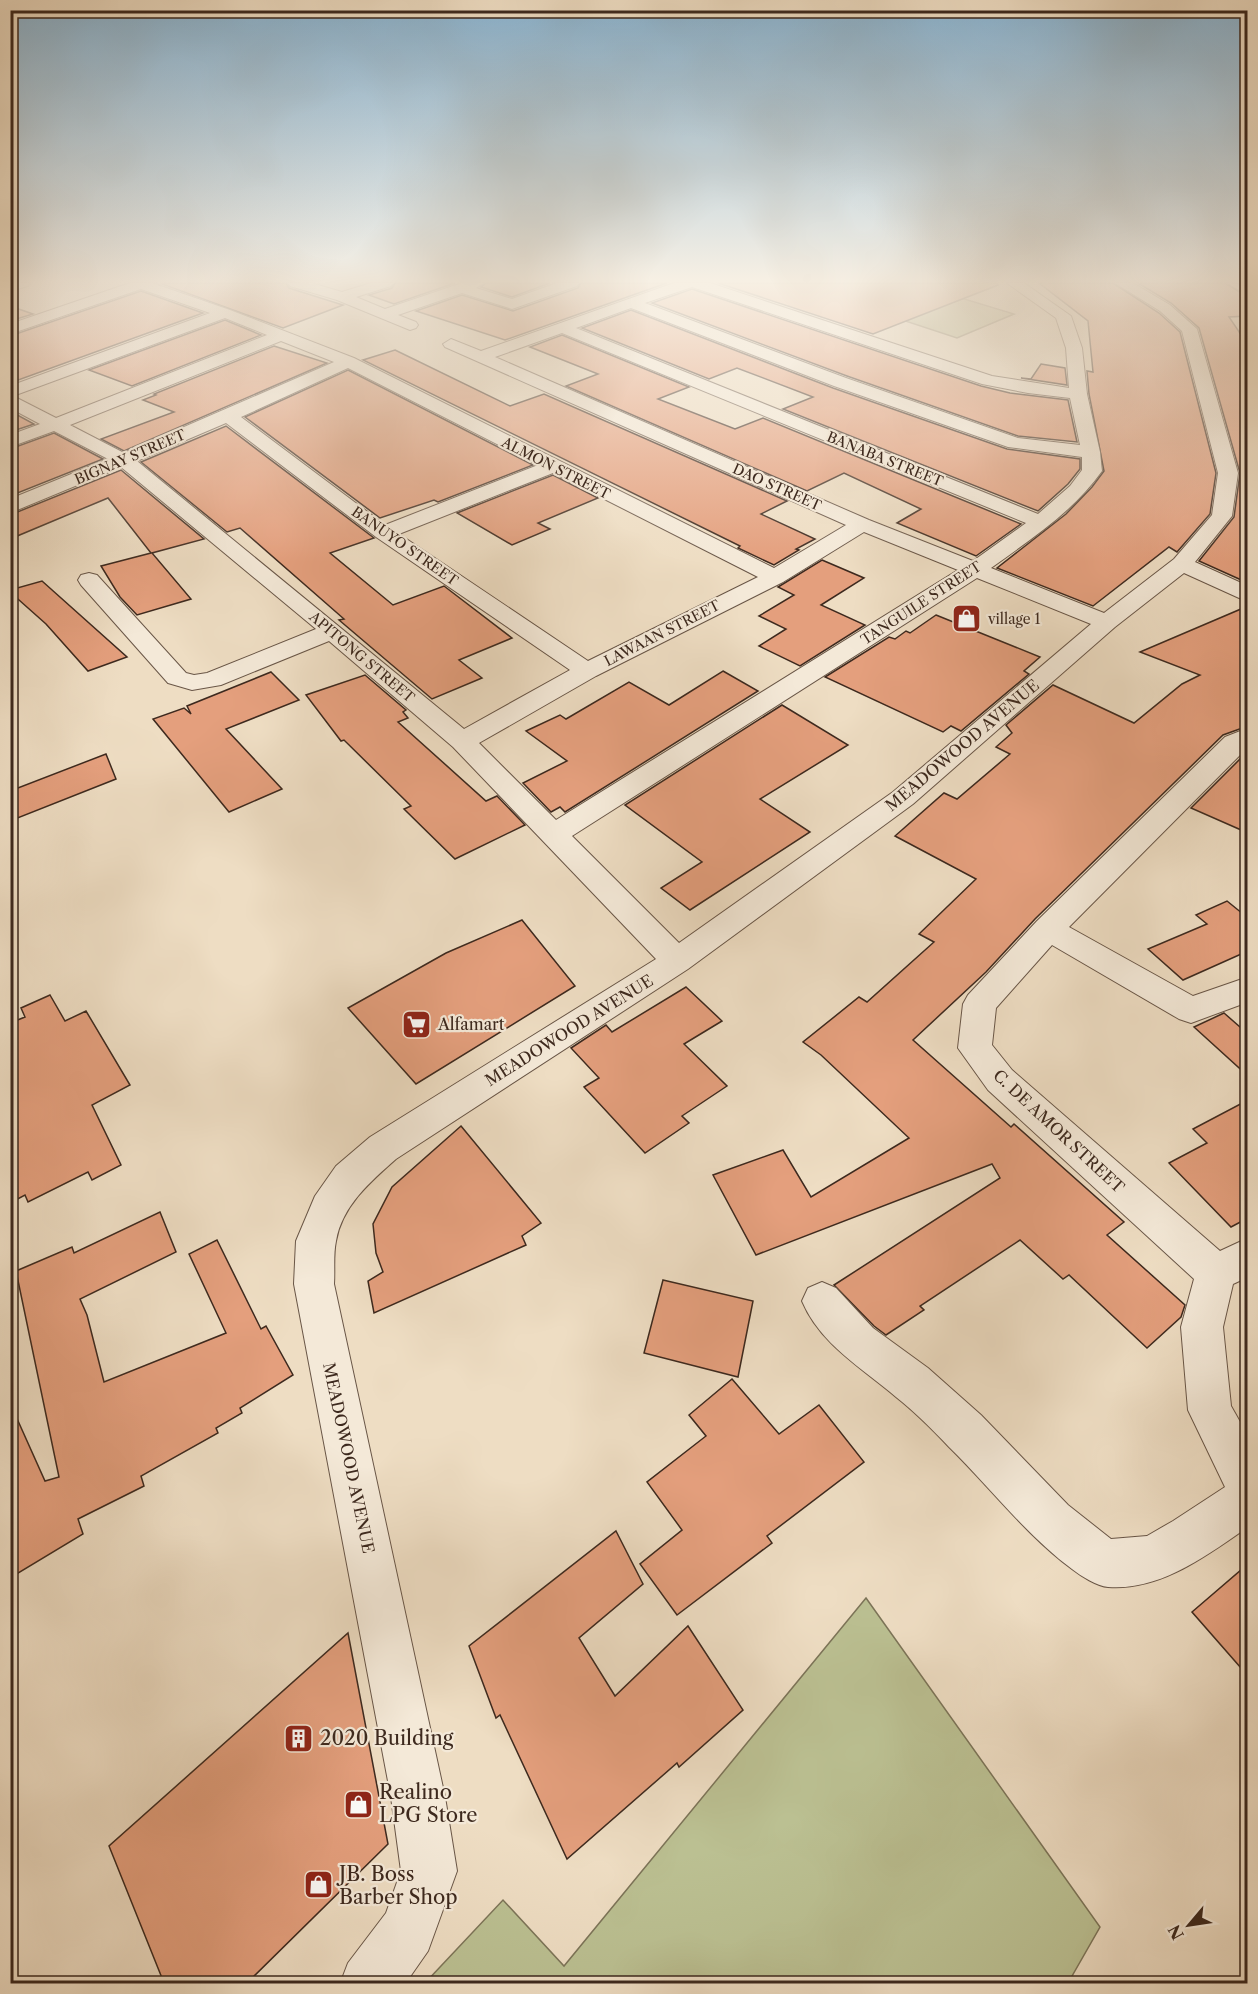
<svg xmlns="http://www.w3.org/2000/svg" width="1258" height="1994" viewBox="0 0 1258 1994" font-family="'Libre Caslon Text',serif">
  <style>
    .green { fill: #bbc092; stroke: #7c7458; stroke-width: 1.5 }
    .building { fill: #e49f7d; stroke: #3d291e; stroke-width: 1.5 }
    .lines { fill: none; stroke-linecap: round; stroke-linejoin: round }
    .street-casing { stroke: #695647; stroke-width: 2 }
    .street { fill: #f4e9d8; fill-rule: evenodd }
    .labels { text-anchor: middle; dominant-baseline: central; stroke-width: 4.5; stroke-linejoin: round; paint-order: stroke }
    .far-street-label { font-size: 14px; fill: #3d291e; stroke: #f4e9d8 }
    .far-poi-label { font-size: 14px; fill: #3d291e; stroke: #f4e9d8; text-anchor: start }
    .street-label { font-size: 16px; fill: #3d291e; stroke: #f4e9d8 }
    .poi-label { font-size: 16px; fill: #3d291e; stroke: #f4e9d8; text-anchor: start }
    .near-poi-label { font-size: 20px; fill: #3d291e; stroke: #f4e9d8; text-anchor: start }
  </style>
  <rect width="100%" height="100%" fill="#eeddc3"/>
  <filter id="stains"><feTurbulence type="fractalNoise" baseFrequency=".00333" numOctaves="4"/><feColorMatrix values="0 0 0 0 .2 0 0 0 0 .09 0 0 0 0 .02 0 0 0 .5 -.17"/></filter>
  <radialGradient id="worn" r=".72"><stop offset=".6" stop-color="#630" stop-opacity="0"/><stop offset="1" stop-color="#630" stop-opacity=".3"/></radialGradient>
  <g class="green">
    <polygon points="938,291 1014,314 957,338 881,313"/>
    <polygon points="866,1598 1100,1927 1068,1983 425,1983 503,1900 564,1966"/>
  </g>
  <g class="building">
    <polygon points="164,283 286,283 289,288 343,305 283,328 162,284"/>
    <polygon points="395,283 455,283 394,304 369,295 392,288"/>
    <polygon points="486,283 550,283 512,297 481,287"/>
    <polygon points="581,283 667,283 505,340 416,311 462,295 513,311 578,288"/>
    <polygon points="718,283 997,283 998,285 873,334"/>
    <polygon points="1039,283 1113,283 1159,313 1180,332 1216,473 1210,514 1177,552 1169,547 1093,606 997,568 1066,514 1092,487 1104,471 1089,394 1087,371 1093,372 1088,321"/>
    <polygon points="1138,283 1225,283 1248,297 1248,316 1229,317 1248,345 1248,583 1199,561 1234,517 1240,473 1199,328 1171,303"/>
    <polygon points="692,289 981,386 1010,393 1068,400 1077,442 1018,436 847,376 652,303"/>
    <polygon points="141,291 203,313 10,383 10,336"/>
    <polygon points="10,306 33,314 10,321"/>
    <polygon points="631,310 833,388 1007,449 1080,459 1080,469 1068,484 1038,511 783,409 813,397 737,368 709,379 582,328"/>
    <polygon points="225,320 261,335 132,386 89,370"/>
    <polygon points="562,335 689,387 658,399 735,429 763,418 1021,524 976,556 897,523 921,509 844,473 807,491 566,386 598,374 530,347"/>
    <polygon points="274,346 327,363 124,451 101,439 174,412 143,400 156,395 154,394"/>
    <polygon points="395,350 510,406 544,394 787,501 761,514 815,539 796,549 799,550 774,565 738,548 740,546 363,360"/>
    <polygon points="1041,364 1065,368 1067,385 1021,378 1031,379"/>
    <polygon points="348,370 533,465 438,502 434,500 380,518 245,417"/>
    <polygon points="10,411 34,424 10,432"/>
    <polygon points="226,426 374,538 330,553 393,605 444,586 512,638 459,660 482,678 432,699 339,620 344,619 240,528 227,532 141,462"/>
    <polygon points="54,433 103,459 10,496 10,449"/>
    <polygon points="121,470 204,539 152,553 191,599 137,615 120,597 101,566 151,553 108,498 10,539 10,515"/>
    <polygon points="553,475 598,498 538,523 550,529 512,545 457,513"/>
    <polygon points="822,560 864,578 821,605 865,625 800,666 759,646 786,629 759,616 794,595 778,587"/>
    <polygon points="42,581 127,657 88,671 46,624 10,592 10,590"/>
    <polygon points="1248,606 1248,726 1223,735 1035,919 986,972 913,1040 1011,1127 1014,1124 1124,1222 1107,1235 1185,1305 1181,1317 1147,1348 1069,1275 1063,1279 1020,1240 920,1306 924,1310 886,1335 874,1326 834,1285 1000,1178 992,1164 756,1255 713,1175 783,1150 811,1197 909,1138 821,1055 803,1042 859,997 867,1002 934,942 919,934 976,879 895,836 944,793 957,799 1010,754 996,747 1012,733 1006,725 1053,685 1134,723 1182,684 1200,675 1140,652"/>
    <polygon points="936,615 1040,657 1024,671 1029,674 961,731 951,726 943,732 825,677 889,637 895,639 906,631 910,633"/>
    <polygon points="723,671 758,691 565,812 560,807 551,812 523,783 567,761 526,731 560,715 566,719 629,682 669,705"/>
    <polygon points="271,672 299,700 226,729 282,789 229,812 153,719 184,708 191,714 187,706"/>
    <polygon points="365,675 406,710 403,712 408,718 398,722 486,801 497,796 525,825 455,859 404,809 411,806 344,740 341,741 306,695"/>
    <polygon points="782,705 848,745 760,799 810,832 690,910 661,888 702,862 625,805"/>
    <polygon points="1248,751 1248,833 1191,808"/>
    <polygon points="106,754 116,779 10,821 10,791"/>
    <polygon points="1227,901 1248,918 1248,951 1183,980 1148,949 1207,924 1196,915"/>
    <polygon points="522,920 575,986 416,1084 348,1008 446,953"/>
    <polygon points="686,987 722,1021 684,1044 727,1086 682,1116 689,1123 645,1153 584,1087 599,1078 571,1048 606,1025 612,1032"/>
    <polygon points="50,995 65,1021 86,1011 130,1085 92,1105 121,1165 92,1180 88,1172 28,1202 25,1195 10,1203 10,1023 25,1017 21,1008"/>
    <polygon points="1224,1013 1248,1034 1248,1076 1194,1027"/>
    <polygon points="1248,1100 1248,1218 1231,1227 1169,1163 1207,1143 1193,1129"/>
    <polygon points="461,1126 541,1223 522,1236 526,1245 374,1313 368,1281 383,1272 376,1253 373,1224 392,1187"/>
    <polygon points="160,1212 176,1252 80,1299 87,1315 104,1382 226,1333 189,1254 217,1240 261,1329 266,1326 293,1375 240,1408 242,1413 216,1428 218,1433 141,1476 144,1486 78,1519 83,1534 10,1578 10,1403 45,1481 59,1477 16,1271 72,1247 74,1253"/>
    <polygon points="663,1280 753,1301 738,1377 644,1353"/>
    <polygon points="732,1379 779,1434 819,1405 864,1462 767,1536 772,1543 677,1615 640,1564 682,1530 647,1482 706,1436 689,1415"/>
    <polygon points="616,1531 643,1584 579,1638 615,1696 688,1626 743,1710 679,1767 677,1763 567,1859 500,1715 496,1718 469,1646"/>
    <polygon points="1248,1564 1248,1676 1192,1612"/>
    <polygon points="348,1633 388,1844 247,1983 164,1983 109,1846"/>
  </g>
  <g class="lines">
    <defs>
      <g id="street">
        <polygon points="10,283 30,283 28,286 10,291"/>
        <path d="M130 283H152L230 310 354 358 774 568 846 525 445 347 443 344 451 339 481 351 674 283H710L992 376 1069 388 1066 348 1056 318 1007 283H1024L1071 316 1082 348 1087 394 1100 452 1102 471C1073 512 1031 539 991 568L1104 613 1174 559 1212 515 1218 473 1182 331 1160 311 1115 283H1133L1170 305 1197 329 1238 473 1232 516 1195 562 1248 586V602L1184 573 1115 627 913 804 688 969 396 1159C370 1182 342 1206 336 1241 333 1255 335 1270 334 1284L445 1797 457 1871 428 1951 405 1984H340L348 1963 386 1913 401 1871 391 1797 294 1284 296 1241 315 1196 336 1166 370 1137 656 959 453 747 329 641 221 685 192 690 168 683 81 585 78 580 81 575 89 573 97 575 186 673 194 675 207 673 316 629 121 467 10 513V499L108 459 54 431 10 447V435L40 424 10 408V386L210 313 141 289 10 334V324ZM692 287 982 384 1028 393 1070 398 1080 445 1018 438 846 378 645 303ZM631 308 834 386 1008 447 1082 457V470L1070 486 1038 514 576 328ZM225 318 267 335 56 418 13 396ZM562 333 1026 523 973 561 869 520 495 357ZM281 341 334 362 124 453 70 425ZM348 368 538 465 385 525 241 417ZM226 423 376 537 570 670 464 729 137 461ZM553 473 758 577 588 661 399 534ZM864 532 958 570 556 820 479 743 596 676 783 582ZM977 578 1091 624 893 792 679 943 572 836Z"/>
        <polygon points="288,283 311,283 342,292 371,283 393,283 391,286 356,297 385,309 462,283 484,283 476,288 512,299 557,283 579,283 577,286 512,309 462,293 398,315 416,322 418,325 416,328 410,330 337,300 290,286"/>
        <polygon points="1227,283 1248,285 1248,295"/>
        <path d="M1248 728V747L1069 927 1193 996 1248 977V1002L1191 1023 1179 1019 1052 945 996 1008 992 1045 1012 1070 1220 1251 1248 1238V1277L1233 1284 1223 1327 1231 1406 1248 1436V1527C1207 1555 1161 1591 1108 1587 1097 1586 1081 1576 1072 1569 1026 1535 990 1487 949 1447 933 1430 915 1412 896 1397 862 1368 820 1344 802 1301L808 1288 822 1282 836 1288 873 1328 928 1368 981 1415 1068 1505 1111 1539 1147 1536 1173 1521 1225 1487 1188 1410 1181 1327 1194 1279 988 1090 958 1048 963 1004 968 995 1037 921 1225 737Z"/>
      </g>
    </defs>
    <use href="#street" class="street-casing"/>
    <use href="#street" class="street"/>
  </g>
  <linearGradient id="sky" x2="0" y2="1"><stop stop-color="#89b6d6"/><stop offset="0.5" stop-color="#f7f0e4"/><stop offset="1" stop-color="#f7f0e4" stop-opacity="0"/></linearGradient>
  <rect width="1258" height="562" fill="url(#sky)"/>
  <defs>
    <symbol id="shop-square" viewBox="-11 -11 22 22"><rect x="-9" y="-9" width="18" height="18" rx="4" fill="#8f2418" stroke="#f4e9d8"/><path d="M-5-2.5h2.3a2.7 3.5 0 0 1 5.4 0H5L5.5 6h-11ZM-1.5-2.5h3a1.5 2.3 0 0 0-3 0Z" fill="#fff"/></symbol>
    <symbol id="supermarket-square" viewBox="-11 -11 22 22"><rect x="-9" y="-9" width="18" height="18" rx="4" fill="#8f2418" stroke="#f4e9d8"/><path d="M-6-5.5h2.5l.6 2H6L4.5 2H-2.5L-4.4-4H-6ZM-1.5 3.2a1.3 1.3 0 1 0 .1 0ZM3 3.2a1.3 1.3 0 1 0 .1 0Z" fill="#fff"/></symbol>
    <symbol id="building-square" viewBox="-11 -11 22 22"><rect x="-9" y="-9" width="18" height="18" rx="4" fill="#8f2418" stroke="#f4e9d8"/><path d="M-4-6H4V6H1V3H-1V6H-4ZM-2.5-4.3h1.7v1.8h-1.7ZM.8-4.3h1.7v1.8H.8ZM-2.5-1h1.7V.8h-1.7ZM.8-1h1.7V.8H.8Z" fill="#fff"/></symbol>
  </defs>
  <g fill-rule="evenodd">
    <use href="#shop-square" x="950" y="602" width="33" height="33"/>
    <use href="#supermarket-square" x="400" y="1008" width="33" height="33"/>
    <use href="#building-square" x="282" y="1722" width="33" height="33"/>
    <use href="#shop-square" x="342" y="1788" width="33" height="33"/>
    <use href="#shop-square" x="302" y="1868" width="33" height="33"/>
  </g>
  <g class="labels">
    <g class="far-street-label">
      <text transform="translate(130 457) rotate(-23)">BIGNAY STREET</text>
      <text transform="translate(885 459) rotate(22)">BANABA STREET</text>
      <text transform="translate(556 468) rotate(27)">ALMON STREET</text>
      <text transform="translate(777 487) rotate(24)">DAO STREET</text>
      <text transform="translate(405 546) rotate(35)">BANUYO STREET</text>
      <text transform="translate(921 603) rotate(-33)">TANGUILE STREET</text>
      <text transform="translate(662 633) rotate(-27)">LAWAAN STREET</text>
      <text transform="translate(362 657) rotate(40)">APITONG STREET</text>
    </g>
    <g class="far-poi-label">
      <text x="988" y="619">village 1</text>
    </g>
    <g class="street-label">
      <text transform="translate(962 745) rotate(-40)">MEADOWOOD AVENUE</text>
      <text transform="translate(569 1030) rotate(-32)">MEADOWOOD AVENUE</text>
      <text transform="translate(1059 1131) rotate(43)">C. DE AMOR STREET</text>
      <text transform="translate(349 1458) rotate(78)">MEADOWOOD AVENUE</text>
    </g>
    <g class="poi-label">
      <text x="438" y="1024">Alfamart</text>
    </g>
    <g class="near-poi-label">
      <text x="320" y="1738">2020 Building</text>
      <text x="379" y="1792">Realino<tspan x="379" dy="23">LPG Store</tspan></text>
      <text x="339" y="1874">JB. Boss<tspan x="339" dy="23">Barber Shop</tspan></text>
    </g>
  </g>
  <rect width="1258" height="1994" fill="none" stroke="#eeddc3" stroke-width="36"/>
  <rect x="12" y="12" width="1234" height="1970" fill="none" stroke="#3d291e" stroke-width="3"/>
  <rect x="18" y="18" width="1222" height="1958" fill="none" stroke="#3d291e" stroke-width="1.5"/>
  <g transform="translate(1189 1925) rotate(241)" stroke="#f4e9d8" stroke-width="4.5" paint-order="stroke">
  <path d="M0-4.5L10 22L0 15L-10 22Z" fill="#3d291e"/>
  <text y="-9" font-size="16" font-weight="bold" text-anchor="middle" fill="#3d291e">N</text>
  </g>
  <rect width="100%" height="100%" filter="url(#stains)"/>
  <rect width="100%" height="100%" fill="url(#worn)"/>
</svg>
